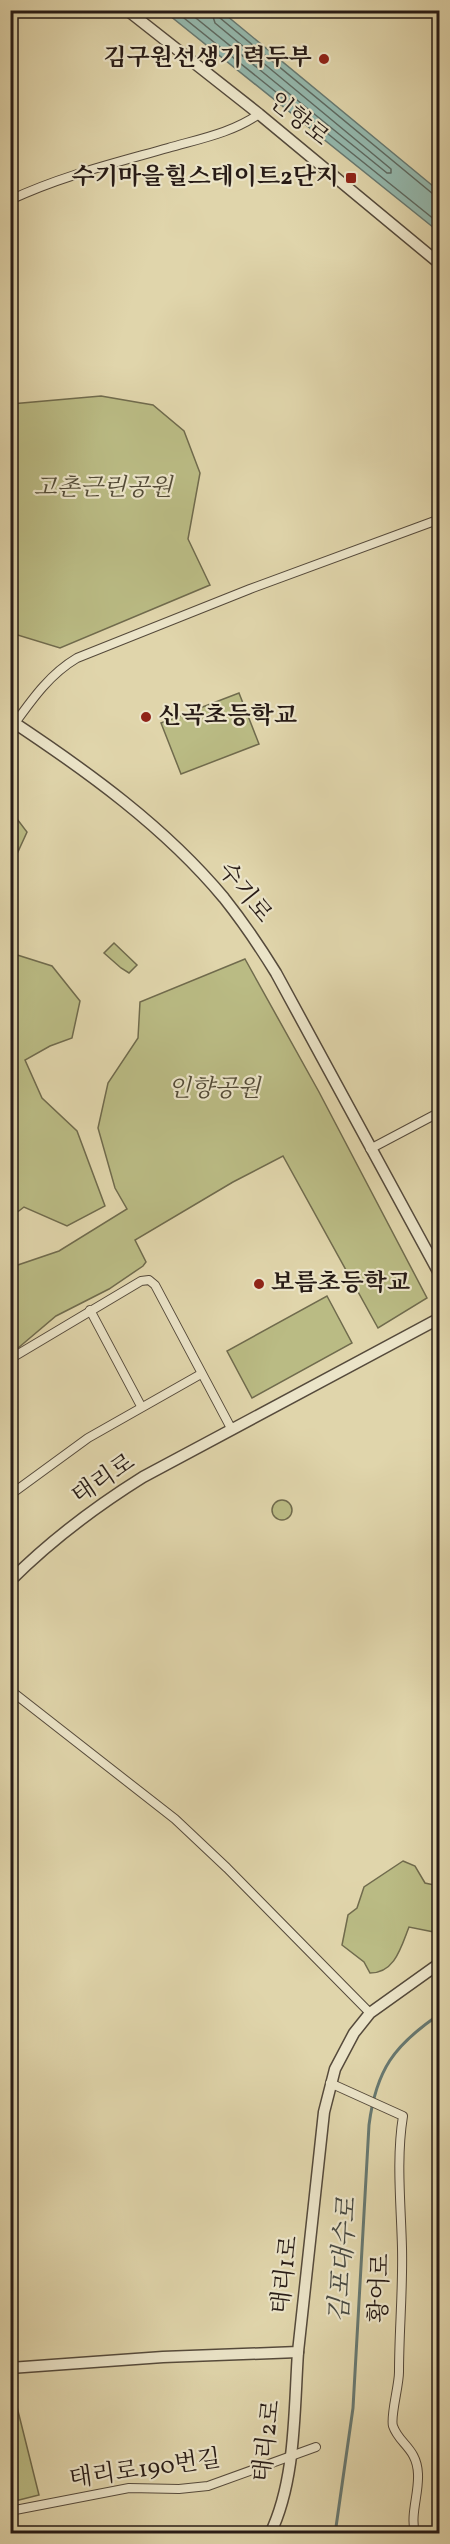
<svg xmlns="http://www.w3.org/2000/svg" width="450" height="2544" viewBox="0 0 450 2544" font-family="Vollkorn,'Noto Serif KR',serif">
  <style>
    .green { fill: #babb84; stroke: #706b4d; stroke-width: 1.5 }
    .water { fill: #94b8ad; stroke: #687971; stroke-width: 1.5 }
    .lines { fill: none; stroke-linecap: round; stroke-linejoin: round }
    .shore { stroke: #5e6a62; stroke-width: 1.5 }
    .stream { stroke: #687971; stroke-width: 3 }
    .minor-casing { stroke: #554a3b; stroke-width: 10 }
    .tertiary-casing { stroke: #554a3b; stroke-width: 13 }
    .minor { stroke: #ebe4c8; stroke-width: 8 }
    .tertiary { stroke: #ebe4c8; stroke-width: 10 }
    .poi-dot { fill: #8f2418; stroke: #ebe4c8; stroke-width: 2 }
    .labels { text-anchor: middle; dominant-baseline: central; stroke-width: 4.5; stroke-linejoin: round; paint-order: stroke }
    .poi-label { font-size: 24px; font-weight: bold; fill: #271b16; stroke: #ebe4c8; text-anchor: end }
    .street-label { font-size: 24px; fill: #271b16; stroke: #ebe4c8 }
    .park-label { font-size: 24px; font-style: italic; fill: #534b37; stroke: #ebe4c8 }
    .water-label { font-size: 26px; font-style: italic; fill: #484a43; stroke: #ebe4c8 }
  </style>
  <rect width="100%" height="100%" fill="#e0d5ab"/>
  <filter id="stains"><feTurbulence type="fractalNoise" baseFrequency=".00333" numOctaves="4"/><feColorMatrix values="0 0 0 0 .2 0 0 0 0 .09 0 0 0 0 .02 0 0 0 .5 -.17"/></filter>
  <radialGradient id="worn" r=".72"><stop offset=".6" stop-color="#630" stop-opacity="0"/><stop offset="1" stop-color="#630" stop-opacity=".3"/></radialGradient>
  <g class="green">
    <polygon points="101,396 153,405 184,431 200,473 188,539 210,585 60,648 11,633 11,404"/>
    <polygon points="239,693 259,744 181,774 161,723"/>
    <polygon points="11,811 27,832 11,867"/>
    <polygon points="114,943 137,965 129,973 121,968 104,953"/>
    <polygon points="11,953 52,966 80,1001 72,1038 50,1046 25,1060 42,1098 77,1131 105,1206 67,1226 24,1207 11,1217"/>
    <polygon points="245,959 319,1092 427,1298 378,1328 283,1156 233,1182 135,1240 146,1262 143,1266 109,1289 56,1316 11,1354 11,1271 15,1266 59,1251 127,1209 115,1188 98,1128 108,1083 138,1038 140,1002"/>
    <polygon points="327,1296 352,1343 252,1398 227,1351"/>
    <circle cx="282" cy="1510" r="10"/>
    <path d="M403 1861 415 1866 425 1883 439 1886V1933L409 1927C401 1947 395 1973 370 1973L364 1962 342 1945 348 1915 357 1908 364 1887Z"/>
    <polygon points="11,2402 17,2407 39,2495 11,2502"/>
  </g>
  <polygon class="water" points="164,11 221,11 439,191 439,232"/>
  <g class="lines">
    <g class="shore">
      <polyline points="174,10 440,224"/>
      <polyline points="186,10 387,173 391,173 391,169 215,23 211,10"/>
      <polyline points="218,10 220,18 433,194 440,195"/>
    </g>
    <path class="stream" d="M335 2534 353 2408 369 2125C376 2070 394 2045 440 2014"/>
    <defs>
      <g id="minor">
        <path d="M10 200C61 176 115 163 168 148 199 139 232 133 259 114"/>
        <path d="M15 723C33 698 50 674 77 658L250 589 440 519"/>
        <polyline points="370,1149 440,1112"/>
        <polyline points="90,1310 141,1406"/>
        <polyline points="10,1359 141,1281 149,1280 155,1285 232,1430"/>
        <polyline points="10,1495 88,1438 201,1374"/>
        <polyline points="10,1690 175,1819 227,1868 370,2013"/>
        <path d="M330 2083 403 2116C396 2159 401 2205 402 2248 403 2290 399 2331 399 2372 399 2386 390 2417 393 2426 399 2444 417 2448 418 2474 419 2494 410 2514 415 2534"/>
        <polyline points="10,2511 129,2488 179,2489 208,2486 316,2447"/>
      </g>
      <g id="tertiary">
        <polyline points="127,10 259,114 440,264"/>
        <path d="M10 720C87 771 165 827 224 898 243 922 260 947 276 973L440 1275"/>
        <path d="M10 1581C50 1541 95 1507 143 1477L440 1318"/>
        <polyline points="10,2368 163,2357 298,2352 324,2112 335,2069 354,2033 370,2013 440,1963"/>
        <path d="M270 2534C296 2481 294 2410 298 2352"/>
      </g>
    </defs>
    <use href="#minor" class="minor-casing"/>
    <use href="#tertiary" class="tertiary-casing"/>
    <use href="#minor" class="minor"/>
    <use href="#tertiary" class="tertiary"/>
  </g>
  <g class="poi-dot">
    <circle cx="324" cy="59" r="6"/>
    <rect x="345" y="172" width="12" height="12" rx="3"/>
    <circle cx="146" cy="717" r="6"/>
    <circle cx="259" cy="1284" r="6"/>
  </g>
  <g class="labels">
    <g class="poi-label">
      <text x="312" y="59">김구원선생기력두부</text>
      <text x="339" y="178">수기마을힐스테이트2단지</text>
      <text x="158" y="717" text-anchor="start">신곡초등학교</text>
      <text x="271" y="1284" text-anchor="start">보름초등학교</text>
    </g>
    <g class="street-label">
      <text transform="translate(298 120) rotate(39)">인향로</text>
      <text transform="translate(244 893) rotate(51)">수기로</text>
      <text transform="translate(104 1480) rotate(-34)">태리로</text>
      <text transform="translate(286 2275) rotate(-83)">태리1로</text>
      <text transform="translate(381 2288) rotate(-88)">황어로</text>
      <text transform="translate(268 2441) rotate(-83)">태리2로</text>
      <text transform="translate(145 2470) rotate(-8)">태리로190번길</text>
    </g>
    <g class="park-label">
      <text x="103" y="489">고촌근린공원</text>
      <text x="214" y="1090">인향공원</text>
    </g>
    <g class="water-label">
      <text transform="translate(344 2260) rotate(-86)">김포대수로</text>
    </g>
  </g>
  <rect width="450" height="2544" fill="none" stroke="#e0d5ab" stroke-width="36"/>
  <rect x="12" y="12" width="426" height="2520" fill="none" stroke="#271b16" stroke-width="3"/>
  <rect x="18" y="18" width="414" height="2508" fill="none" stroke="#271b16" stroke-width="1.5"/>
  <rect width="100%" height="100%" filter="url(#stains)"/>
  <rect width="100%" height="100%" fill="url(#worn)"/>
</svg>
